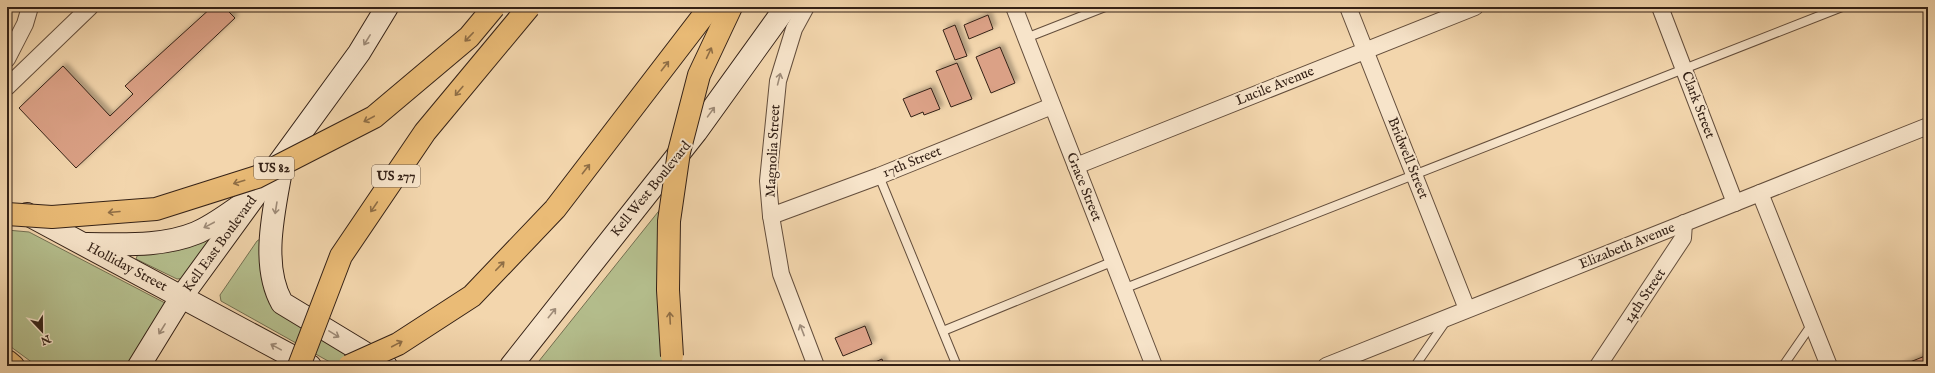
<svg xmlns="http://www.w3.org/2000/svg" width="1935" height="373" viewBox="0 0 1935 373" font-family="'IM FELL English',serif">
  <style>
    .green { fill: #b5bf8e; stroke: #747052 }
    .building { fill: #dba186; stroke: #342116; filter: url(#shadow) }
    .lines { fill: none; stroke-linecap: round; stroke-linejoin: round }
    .lane-casing { stroke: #644e3c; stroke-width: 10 }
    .street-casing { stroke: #644e3c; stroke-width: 18 }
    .secondary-casing { stroke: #342116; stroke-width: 24 }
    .highway-casing { stroke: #342116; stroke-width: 24 }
    .lane { stroke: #f7e4ca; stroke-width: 8 }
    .street { stroke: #f7e4ca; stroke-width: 16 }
    .secondary { stroke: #f7e4ca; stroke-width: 22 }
    .highway { stroke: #eabb76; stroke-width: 22 }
    .highway-bridge-casing { stroke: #342116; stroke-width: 24; stroke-linecap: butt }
    .highway-bridge { stroke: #eabb76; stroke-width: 22 }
    .oneway { stroke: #8f6e46 }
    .oneway2 { stroke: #9f8c79 }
    .labels { text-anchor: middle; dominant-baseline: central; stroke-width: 4; stroke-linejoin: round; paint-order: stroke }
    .shield { fill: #f7e4ca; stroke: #6e5c4c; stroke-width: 1 }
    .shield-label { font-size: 13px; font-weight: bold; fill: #342116 }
    .street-label { font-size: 14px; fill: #342116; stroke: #f7e4ca }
  </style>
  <defs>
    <filter id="shadow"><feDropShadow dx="3.5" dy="-3.5" stdDeviation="2" flood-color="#0004"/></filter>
  </defs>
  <rect width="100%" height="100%" fill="#f3d6ad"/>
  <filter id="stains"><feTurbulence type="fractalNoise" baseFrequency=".005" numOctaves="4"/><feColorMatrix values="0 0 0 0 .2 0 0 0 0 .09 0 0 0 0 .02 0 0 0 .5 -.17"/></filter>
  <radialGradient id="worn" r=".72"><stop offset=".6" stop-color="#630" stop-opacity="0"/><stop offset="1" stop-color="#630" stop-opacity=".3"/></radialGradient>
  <g class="green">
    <polygon points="662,207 662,351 663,366 535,366"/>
    <polygon points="7,230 29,232 165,303 166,308 132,366 37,366 7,344"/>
    <polygon points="209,234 213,238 186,278 177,279 136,259 139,251"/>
    <polygon points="260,239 264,281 372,366 337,366 221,301 220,295 257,241"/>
  </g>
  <g class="building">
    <polygon points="212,7 224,7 235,18 76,168 19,108 63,66 110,116 133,94 125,86"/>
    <polygon points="988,15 993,29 969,39 964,25"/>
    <polygon points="955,25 967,56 955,60 943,30"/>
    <polygon points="1000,47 1015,83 991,93 976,57"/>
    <polygon points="957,63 972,99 951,107 936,71"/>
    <polygon points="931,88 940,109 924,115 923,112 911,117 903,99"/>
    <polygon points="865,326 872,344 843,356 835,338"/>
    <polygon points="1925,356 1928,366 1900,366"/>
    <polygon points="882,359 884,366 866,366"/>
  </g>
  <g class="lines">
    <defs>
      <g id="lane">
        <polyline points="1026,38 1105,7"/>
        <polyline points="879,176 957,366"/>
        <polyline points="1123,289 1842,7"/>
        <polyline points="943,331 1114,261"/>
        <polyline points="1415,366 1446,321"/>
        <polyline points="1783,366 1812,324"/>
      </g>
      <g id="street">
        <polyline points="806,7 794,29 778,81 768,181 771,216 781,274 816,366"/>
        <polyline points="1014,7 1154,366"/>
        <polyline points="1348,7 1467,309"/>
        <polyline points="1660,7 1735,203"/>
        <polyline points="7,59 25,24 30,7"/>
        <polyline points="7,87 90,7"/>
        <polyline points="1076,166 1475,7"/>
        <polyline points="1760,193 1829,366"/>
        <polyline points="771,216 879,176 1052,106"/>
        <polyline points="1326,366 1928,126"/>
        <polyline points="1598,366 1683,238 1684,223"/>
      </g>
      <g id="secondary">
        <path d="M283 159C276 203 259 262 282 303L386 366"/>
        <polyline points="27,214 310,366"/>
        <path d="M87 244C122 244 162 247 196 233 213 226 228 214 243 204"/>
        <polyline points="139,366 182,296 359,53 387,7"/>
        <polyline points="511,366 696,132 786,7"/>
      </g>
      <polyline id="highway" points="7,361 13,366"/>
    </defs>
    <use href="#lane" class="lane-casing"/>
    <use href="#street" class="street-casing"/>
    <use href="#secondary" class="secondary-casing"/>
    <use href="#highway" class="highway-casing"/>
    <use href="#lane" class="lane"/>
    <use href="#street" class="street"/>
    <use href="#secondary" class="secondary"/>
    <use href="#highway" class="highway"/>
    <defs>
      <g id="highway-bridge">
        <polyline points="7,214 52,217 156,209 257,177 374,117 469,37 494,7"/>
        <polyline points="672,356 668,290 669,221 679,152 699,75 731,7"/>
        <polyline points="299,366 341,256 425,132 529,7"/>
        <polyline points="349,366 398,344 472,296 555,209 710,7"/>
      </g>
    </defs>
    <use href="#highway-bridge" class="highway-bridge-casing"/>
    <use href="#highway-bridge" class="highway-bridge"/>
  </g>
  <defs><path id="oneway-shaft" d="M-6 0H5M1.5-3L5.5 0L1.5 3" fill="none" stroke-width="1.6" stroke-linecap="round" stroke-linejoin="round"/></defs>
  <g class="oneway">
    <use href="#oneway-shaft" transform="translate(469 37) rotate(134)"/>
    <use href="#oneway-shaft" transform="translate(709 53) rotate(-65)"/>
    <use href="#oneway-shaft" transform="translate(665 66) rotate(-52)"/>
    <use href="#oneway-shaft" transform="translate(459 91) rotate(130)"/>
    <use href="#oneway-shaft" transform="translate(369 119) rotate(152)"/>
    <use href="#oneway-shaft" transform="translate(586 169) rotate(-52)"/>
    <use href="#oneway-shaft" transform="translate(239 182) rotate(163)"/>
    <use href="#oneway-shaft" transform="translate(374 207) rotate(124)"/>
    <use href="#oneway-shaft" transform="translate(114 212) rotate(175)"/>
    <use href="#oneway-shaft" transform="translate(500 266) rotate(-46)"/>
    <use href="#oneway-shaft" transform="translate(670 318) rotate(-93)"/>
    <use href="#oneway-shaft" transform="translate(397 344) rotate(-28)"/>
  </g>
  <g class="oneway2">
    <use href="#oneway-shaft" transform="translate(367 40) rotate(122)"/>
    <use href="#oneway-shaft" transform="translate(779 79) rotate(-76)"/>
    <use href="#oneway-shaft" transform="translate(711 112) rotate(-54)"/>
    <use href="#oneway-shaft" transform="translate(276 208) rotate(99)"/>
    <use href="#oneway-shaft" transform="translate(209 225) rotate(152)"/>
    <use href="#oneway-shaft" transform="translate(552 313) rotate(-51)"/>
    <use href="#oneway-shaft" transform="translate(162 329) rotate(122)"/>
    <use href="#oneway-shaft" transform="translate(802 330) rotate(-111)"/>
    <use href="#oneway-shaft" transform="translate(334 334) rotate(31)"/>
    <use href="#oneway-shaft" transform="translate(276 347) rotate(-151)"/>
  </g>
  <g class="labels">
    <g class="shield">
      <rect x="254" y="157" width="40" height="22" rx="3"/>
      <rect x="372" y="165" width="48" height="22" rx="3"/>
    </g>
    <g class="shield-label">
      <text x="274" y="168">US 82</text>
      <text x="396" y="176">US 277</text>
    </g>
    <g class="street-label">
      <text transform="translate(1275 86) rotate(-22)">Lucile Avenue</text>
      <text transform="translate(1698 105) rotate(69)">Clark Street</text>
      <text transform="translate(773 151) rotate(-87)">Magnolia Street</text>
      <text transform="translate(1408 158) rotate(68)">Bridwell Street</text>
      <text transform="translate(912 162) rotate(-22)">17th Street</text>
      <text transform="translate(1084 187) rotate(68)">Grace Street</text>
      <text transform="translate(651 189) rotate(-51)">Kell West Boulevard</text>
      <text transform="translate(220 244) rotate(-54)">Kell East Boulevard</text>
      <text transform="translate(1627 246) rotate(-22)">Elizabeth Avenue</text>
      <text transform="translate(127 267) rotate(28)">Holliday Street</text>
      <text transform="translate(1645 296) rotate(-56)">14th Street</text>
    </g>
  </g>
  <rect width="1935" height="373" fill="none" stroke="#f3d6ad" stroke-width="24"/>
  <rect x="8" y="8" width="1919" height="357" fill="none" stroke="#342116" stroke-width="2"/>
  <rect x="12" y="12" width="1911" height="349" fill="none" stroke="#342116"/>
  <g transform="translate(42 331) rotate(158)" stroke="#f7e4ca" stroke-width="3" paint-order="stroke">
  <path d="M0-3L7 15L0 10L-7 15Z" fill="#342116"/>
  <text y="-6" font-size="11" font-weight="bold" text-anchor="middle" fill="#342116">N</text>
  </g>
  <rect width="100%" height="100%" filter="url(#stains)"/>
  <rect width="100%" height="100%" fill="url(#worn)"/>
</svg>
